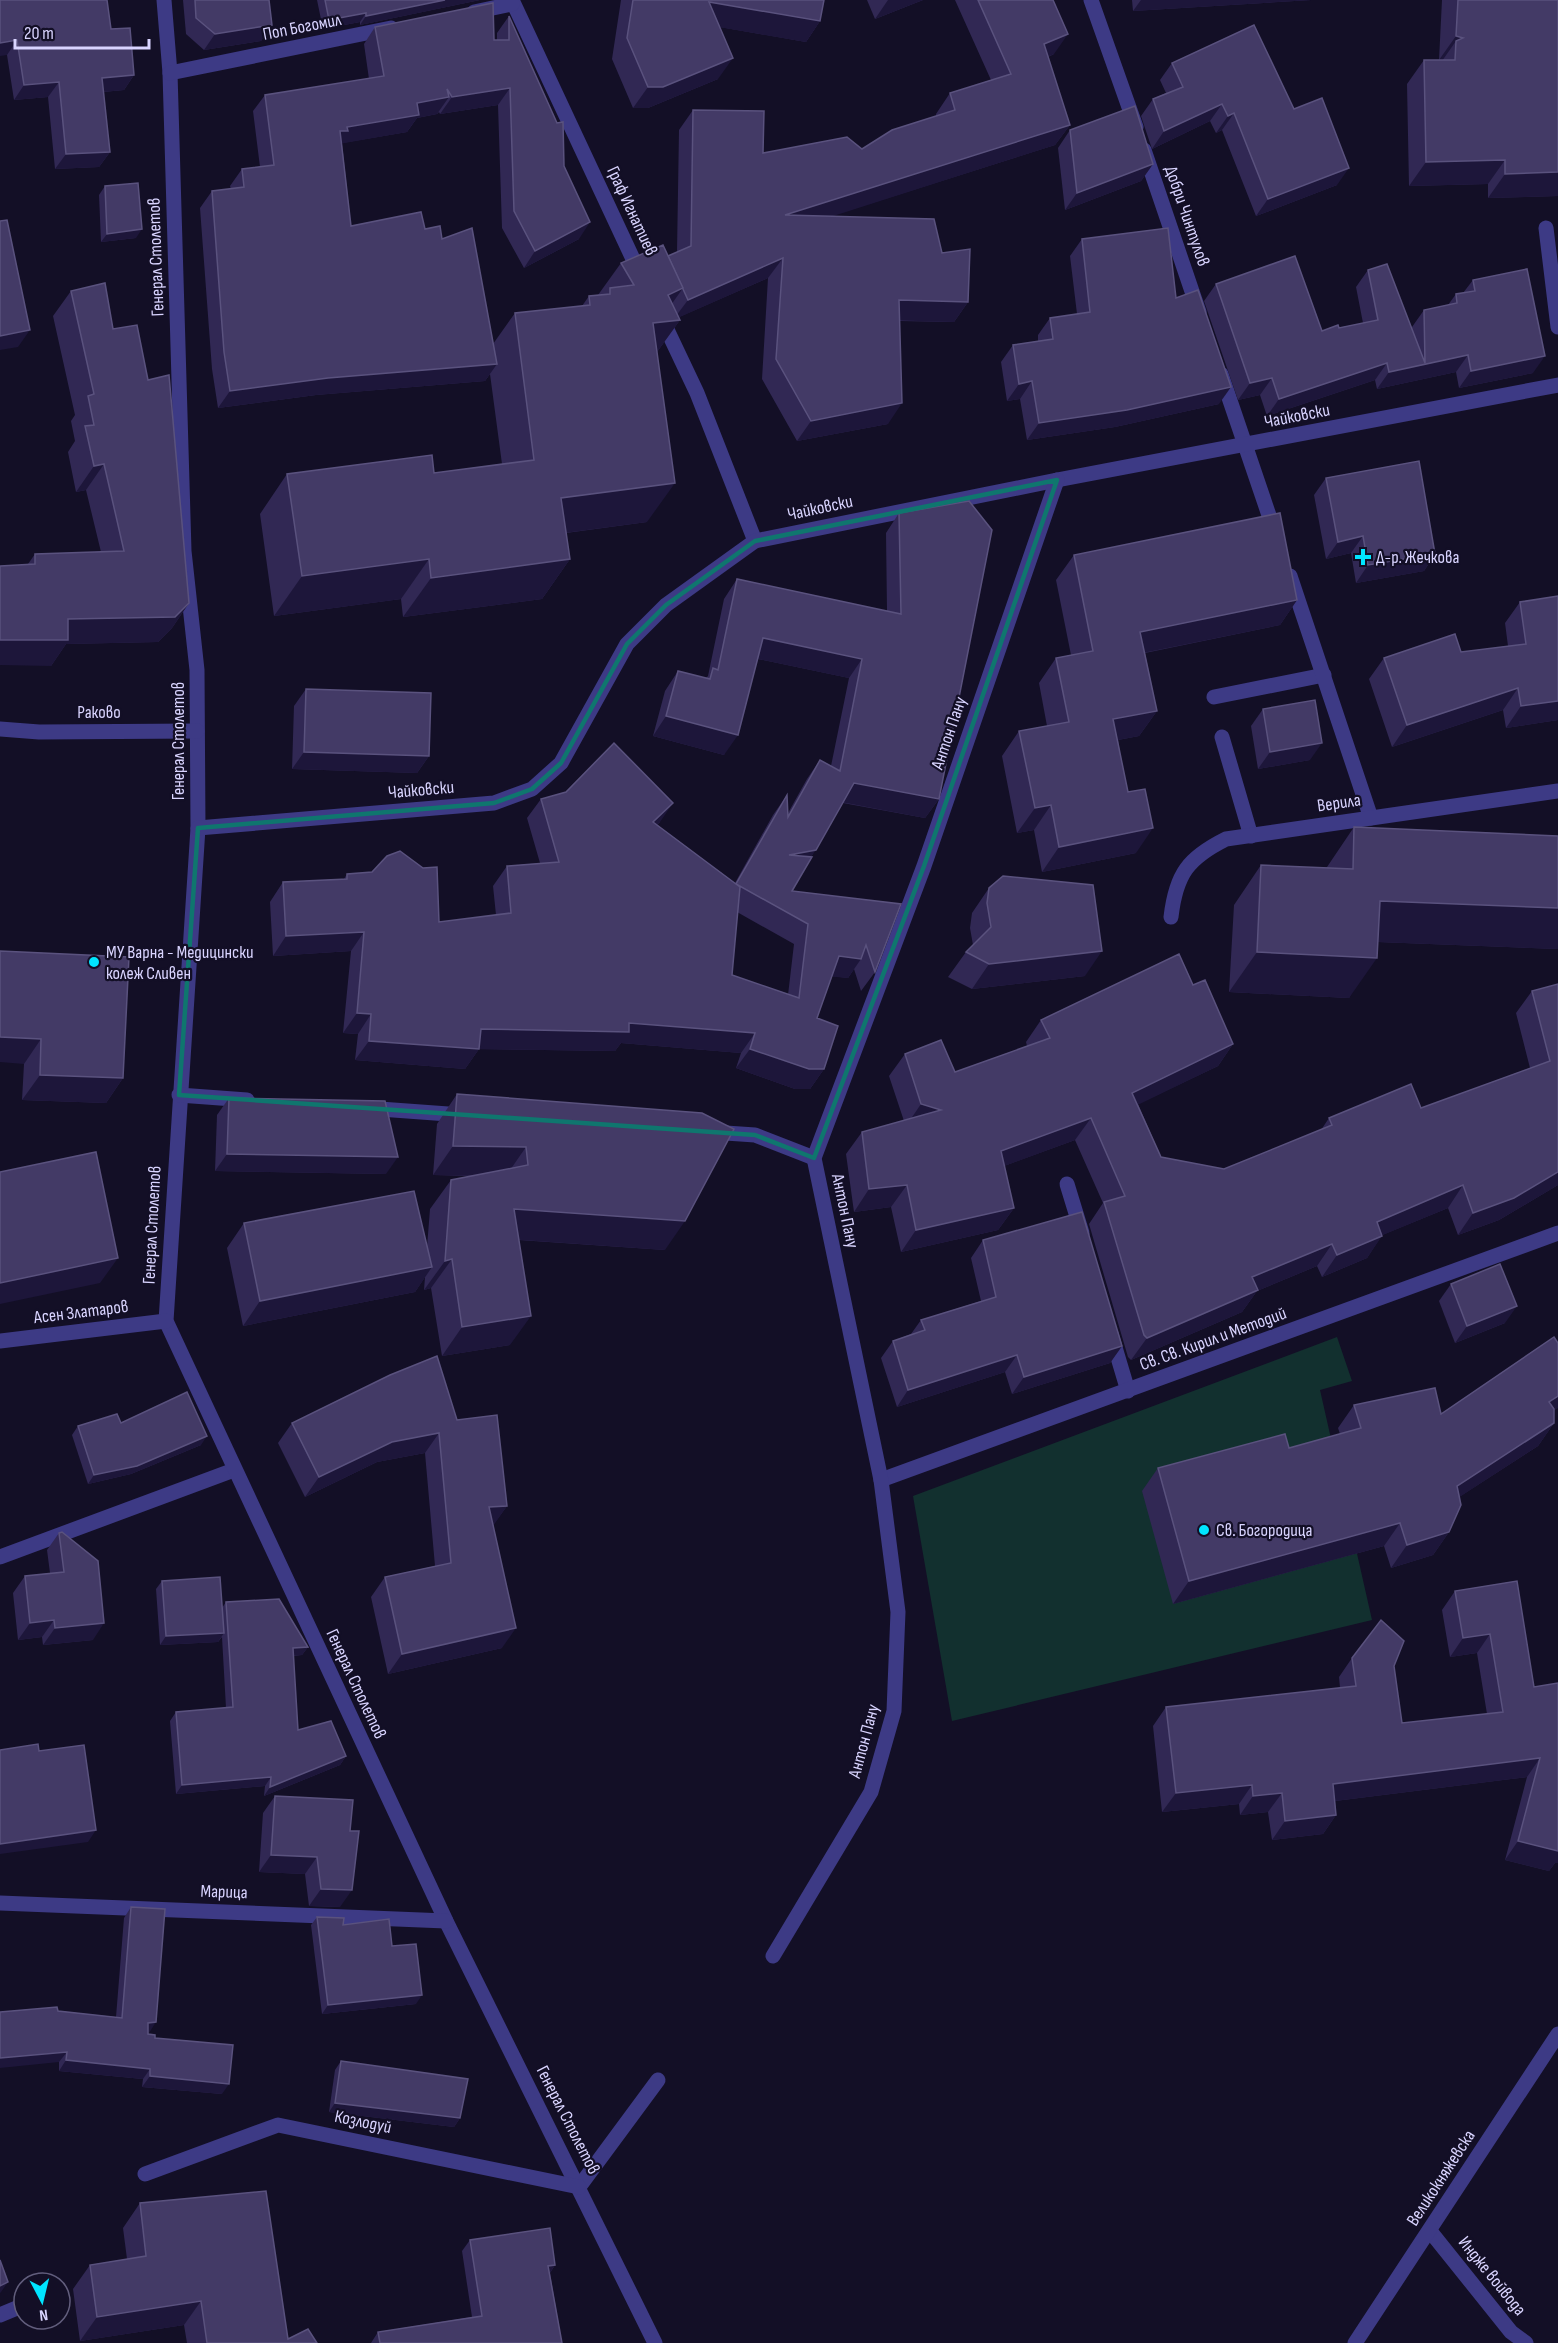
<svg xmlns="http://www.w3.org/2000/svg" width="1558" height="2343" viewBox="0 0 1558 2343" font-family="'Sofia Sans Condensed',sans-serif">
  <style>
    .green { fill: #12302f }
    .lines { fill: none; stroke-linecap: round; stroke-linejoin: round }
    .lane { stroke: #3d3a85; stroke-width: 15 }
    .street { stroke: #3d3a85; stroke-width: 15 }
    .wall { fill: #312854; fill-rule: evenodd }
    .shaded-wall { fill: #1d163a }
    .building { fill: #433a66; stroke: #5a527e; stroke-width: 1.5 }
    .marked { fill: none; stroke: #0f766e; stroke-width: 4.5; stroke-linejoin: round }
    .poi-dot { fill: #00e5ff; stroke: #130f26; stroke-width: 2 }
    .labels { text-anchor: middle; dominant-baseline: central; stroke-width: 4.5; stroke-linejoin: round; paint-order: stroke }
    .street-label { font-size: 18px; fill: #d9d4ff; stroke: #130f26 }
    .poi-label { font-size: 18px; fill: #d9d4ff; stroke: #130f26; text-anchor: start }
  </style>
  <rect width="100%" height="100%" fill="#130f26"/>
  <polygon class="green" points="1337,1337 1352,1381 1320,1390 1372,1620 952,1721 913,1496"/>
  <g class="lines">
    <g class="lane">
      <polyline points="1546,228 1558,327"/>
      <polyline points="1214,697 1324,675"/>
      <polyline points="1222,737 1251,836"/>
      <polyline points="1067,1184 1082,1233"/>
      <polyline points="1111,1334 1128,1391"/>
      <polyline points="0,1557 234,1470"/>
      <polyline points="579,2187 658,2080"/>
    </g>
    <g class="street">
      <polyline points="164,0 170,73 184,551 197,670 198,828 166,1321 446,1921 655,2343"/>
      <polyline points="512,0 640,274"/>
      <polyline points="1091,0 1136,127"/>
      <polyline points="474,12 512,4"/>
      <polyline points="170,73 391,28"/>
      <polyline points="1144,150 1199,312"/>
      <polyline points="661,317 697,393 755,541"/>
      <polyline points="1221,374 1275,533"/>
      <polyline points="1290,576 1371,818"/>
      <polyline points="0,729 39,732 197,731"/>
      <polyline points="198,828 494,803 532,789 561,763 627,644 666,605 755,541 1057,480 1558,385"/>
      <path d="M1171 917C1176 874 1188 858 1226 839L1558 791"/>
      <polyline points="179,1095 247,1100"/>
      <polyline points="366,1108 462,1115"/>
      <polyline points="711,1132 755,1135 814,1158"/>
      <polyline points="0,1341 166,1321"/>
      <polyline points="881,1480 1558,1233"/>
      <polyline points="0,1903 446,1921"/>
      <polyline points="773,1956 871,1792 894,1711 898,1612 881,1480 814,1158 924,866 1057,480"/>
      <polyline points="145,2174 278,2125 579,2187"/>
      <polyline points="1430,2231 1511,2332 1526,2343"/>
      <polyline points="0,2315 24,2305"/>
      <polyline points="1355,2343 1558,2034"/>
    </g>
  </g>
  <g class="wall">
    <polygon points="0,0 111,29 134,75 124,90 103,92 110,152 99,167 55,169 48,97 14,100 7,55"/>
    <polygon points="183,0 269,0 272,25 261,41 204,50 186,34"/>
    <polygon points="317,0 480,0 360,25 360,22 323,29"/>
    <polygon points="621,0 824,0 820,21 806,42 720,27 718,79 648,108 633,108 612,59"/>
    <polygon points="867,0 923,0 875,19"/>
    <polygon points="955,0 1053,0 1054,54 1048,57 1070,125 1055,145 831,216 942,253 968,302 954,322 900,321 888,424 797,441 762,379 768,278 679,317 680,320 657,352 647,522 566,533 570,559 542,599 403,617 401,599 274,616 260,514 287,474 434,473 502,464 490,374 485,381 316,395 218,408 212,369 200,208 212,191 231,189 230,186 242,169 260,167 253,111 265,95 369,79 364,44 375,27 497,40 497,33 509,16 564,166 579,239 524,268 502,228 498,105 440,114 439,112 437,114 417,118 407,132 342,143 351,226 425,229 442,239 493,344 515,313 582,306 589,296 598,295 621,263 668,256 677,252 679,130 693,110 763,153 862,149 936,116 936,114 950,93 991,80"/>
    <polygon points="1132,0 1311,0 1133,11"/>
    <polygon points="1442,0 1558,0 1558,196 1488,198 1488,184 1409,186 1407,84 1424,60 1439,60"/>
    <polygon points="1172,63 1294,109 1337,185 1256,216 1222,130 1216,133 1210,121 1152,149 1141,116 1153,99 1166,93 1160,80"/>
    <polygon points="1070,130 1153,164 1141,181 1065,210 1058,148"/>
    <polygon points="105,186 136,238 101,242 99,195"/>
    <polygon points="1082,239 1176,298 1219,404 1115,427 1027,440 1020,399 1007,401 1001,362 1013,345 1038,341 1038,335 1050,318 1077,314 1070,256"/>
    <polygon points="1368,270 1412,330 1412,327 1424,310 1448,305 1456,294 1463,293 1473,280 1533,373 1459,388 1456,372 1377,389 1375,380 1267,416 1260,395 1238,400 1204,301 1216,284 1322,331 1363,323 1356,287"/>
    <polygon points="71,291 113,329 189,603 172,628 158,642 66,644 51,666 28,564 35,554 101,552 86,490 76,492 68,452 75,441 71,421 75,415 53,316"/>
    <polygon points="1326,478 1435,554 1424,571 1356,583 1351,553 1326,559 1314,495"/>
    <path d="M899 513 939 799 925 818 843 803 811 857 792 891 901 904 875 972 861 991 854 969 848 978 832 976 817 1018 824 1069 810 1089H795L736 1068 741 1053 621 1043 615 1051 479 1049 465 1069 355 1060 358 1034 343 1033 351 951 273 956 270 902 283 882 344 879 347 874 439 922 496 915 493 886 507 866 540 863 527 818 541 799 660 822 657 825 735 883 773 815 787 795 788 813 807 779 820 760 831 766 849 678 758 659 724 755 653 736 665 691 678 671 706 678 708 676 724 599 737 579 887 611 886 533ZM737 912 794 944 788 995 732 975Z"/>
    <polygon points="1074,555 1297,600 1280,625 1145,653 1157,711 1139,736 1118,740 1136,853 1042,872 1034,830 1017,833 1002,756 1019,731 1047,726 1039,683 1056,658 1071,655 1056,580"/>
    <polygon points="1558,596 1558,720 1506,728 1503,710 1392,747 1369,679 1384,658 1461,652 1508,646 1505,623 1520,602"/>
    <polygon points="306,689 429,756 417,773 292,769 294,706"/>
    <polygon points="1263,709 1310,760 1258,769 1251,726"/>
    <polygon points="1354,827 1558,836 1558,949 1378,942 1349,998 1229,992 1234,905 1261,865 1326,868 1327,867"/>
    <polygon points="989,888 1085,976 972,989 948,977 966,952 973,945 970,928 972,913"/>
    <polygon points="0,951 123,1078 106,1103 22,1100 24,1064"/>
    <polygon points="1558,984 1558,1185 1499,1220 1458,1235 1448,1208 1382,1235 1367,1258 1322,1277 1317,1266 1257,1291 1242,1312 1131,1360 1128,1357 1089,1224 1103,1203 1075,1140 1004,1166 1014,1208 998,1230 901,1252 891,1207 854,1212 846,1154 862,1132 904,1121 889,1076 905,1054 955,1072 1027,1046 1026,1042 1041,1020 1193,985 1233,1044 1218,1066 1138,1104 1161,1157 1224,1169 1321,1130 1329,1118 1421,1108 1530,1068 1516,1013 1532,991"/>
    <polygon points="457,1094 665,1250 519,1240 510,1345 442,1356 431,1288 424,1290 425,1277 415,1292 243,1326 227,1248 244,1223 427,1247 430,1209 451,1180 472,1176 433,1175 437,1124"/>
    <polygon points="229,1098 386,1174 215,1171 217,1115"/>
    <polygon points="983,1240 1122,1346 1110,1363 1012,1394 1005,1372 897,1407 881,1358 893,1341 911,1334 921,1320 981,1301 971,1258"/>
    <polygon points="1451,1284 1505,1323 1455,1343 1439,1301"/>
    <polygon points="1354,1405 1441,1414 1554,1411 1554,1423 1538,1446 1459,1497 1449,1532 1433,1555 1391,1568 1384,1546 1173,1604 1142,1491 1158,1468 1289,1448 1340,1434 1338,1428"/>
    <polygon points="457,1420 507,1506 493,1525 502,1648 388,1674 371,1597 385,1577 435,1566 425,1453 377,1462 305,1497 278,1443 292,1423"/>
    <polygon points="121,1423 201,1445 131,1474 88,1484 72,1435 78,1426"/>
    <polygon points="59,1533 93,1640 43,1645 42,1637 18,1640 13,1593 25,1576 50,1573 47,1550"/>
    <polygon points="162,1581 222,1608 226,1602 308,1647 302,1655 293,1656 298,1730 346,1756 340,1765 264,1796 265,1786 176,1794 170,1721 176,1712 226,1708 222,1637 218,1642 160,1645 156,1589"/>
    <polygon points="1455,1591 1534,1687 1558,1683 1558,1863 1555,1863 1549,1871 1505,1860 1527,1777 1335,1801 1336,1815 1323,1834 1272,1840 1268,1812 1240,1815 1239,1804 1162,1812 1153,1726 1166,1707 1340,1688 1339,1677 1352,1658 1394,1666 1402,1723 1487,1714 1477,1653 1450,1657 1442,1610"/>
    <polygon points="275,1796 353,1800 340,1907 309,1906 305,1874 259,1872 263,1813"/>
    <polygon points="131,1907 149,2033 148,2033 155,2038 222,2094 142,2087 143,2079 59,2071 59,2062 58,2011 116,2017 124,1918"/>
    <polygon points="317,1917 343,1925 392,1946 416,2004 322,2014 311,1925"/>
    <polygon points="341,2061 460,2118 454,2127 329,2112 335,2070"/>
    <polygon points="140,2203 288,2339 317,2343 187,2343 184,2325 80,2341 73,2289 90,2265 127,2259 123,2228"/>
    <polygon points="470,2240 555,2265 550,2273 562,2343 371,2343 378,2332 472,2317 462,2251"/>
  </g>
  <g class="shaded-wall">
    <polygon points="445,0 480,0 360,25 366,16"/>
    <polygon points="888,0 923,0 875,19"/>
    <polygon points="1141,0 1311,0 1133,11"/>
    <polygon points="709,2 820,21 806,42 695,23"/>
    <polygon points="366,13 360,22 323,29 329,20"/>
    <polygon points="272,25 261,41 204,50 215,34"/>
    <polygon points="1068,34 1054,54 1030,65 1044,44"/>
    <polygon points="1456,36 1463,38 1456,41 1442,61 1439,60"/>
    <polygon points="17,40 7,55 0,56 0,43"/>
    <polygon points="733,58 718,79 648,108 633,108 648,87"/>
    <polygon points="134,75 124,90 91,93 102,78"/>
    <polygon points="59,82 48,97 14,100 24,85"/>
    <polygon points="510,88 498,105 440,114 452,97"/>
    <polygon points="449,97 437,114 417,118 407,132 339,144 340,131 347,127 417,103"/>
    <polygon points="1222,104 1210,121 1152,149 1164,131"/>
    <polygon points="1234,113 1222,130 1216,133 1228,116"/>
    <polygon points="1070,125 1055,145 771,236 785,215"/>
    <polygon points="110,152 99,167 55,169 66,154"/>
    <polygon points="1505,160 1488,184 1409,186 1426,162"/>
    <polygon points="1153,164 1141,181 1065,210 1077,193"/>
    <polygon points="1349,168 1337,185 1256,216 1268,199"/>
    <polygon points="1558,172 1558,196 1488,198 1505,174"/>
    <polygon points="590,222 579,239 524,268 535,251"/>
    <polygon points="142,229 136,238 101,242 107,234"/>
    <polygon points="783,258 768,278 673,320 688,300"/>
    <polygon points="683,288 659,322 680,320 652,359 626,362 668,295"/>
    <polygon points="899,300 968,302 954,322 885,320"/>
    <polygon points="30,330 18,347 0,350 0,336"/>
    <polygon points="1468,355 1456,372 1377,389 1389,372"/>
    <polygon points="1545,356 1533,373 1459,388 1471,371"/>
    <polygon points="1387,363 1375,380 1267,416 1279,399"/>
    <polygon points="497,364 485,381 316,395 218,408 230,391 328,378"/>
    <polygon points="1272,378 1260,395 1238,400 1250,383"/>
    <polygon points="1032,381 1020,399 1007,401 1019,384"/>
    <polygon points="1231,387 1219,404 1115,427 1027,440 1039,423"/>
    <polygon points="902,403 888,424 797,441 811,421"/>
    <polygon points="104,464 86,490 76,492 94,466"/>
    <polygon points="675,483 647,522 534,537 561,498"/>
    <polygon points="1363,536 1351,553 1326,559 1338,542"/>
    <polygon points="1435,554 1424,571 1356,583 1368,565"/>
    <polygon points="429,559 401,599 274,616 302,576"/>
    <polygon points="570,559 542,599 403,617 431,578"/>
    <polygon points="1297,600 1280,625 1123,657 1140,632"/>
    <polygon points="189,603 172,628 158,642 66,644 51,666 0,665 0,640 68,619"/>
    <polygon points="763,638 862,659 849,678 749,657"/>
    <polygon points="1518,688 1503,710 1392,747 1407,725"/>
    <polygon points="1558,701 1558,720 1506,728 1521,706"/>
    <polygon points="1157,711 1139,736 1096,744 1113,719"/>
    <polygon points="666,716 738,735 724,755 653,736"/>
    <polygon points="1322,743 1310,760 1258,769 1270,752"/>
    <polygon points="304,752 429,756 417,773 292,769"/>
    <polygon points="854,783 939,799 925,818 841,802"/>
    <polygon points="673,803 660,822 640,842 653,822"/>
    <polygon points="1051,805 1034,830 1017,833 1035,808"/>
    <polygon points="1153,828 1136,853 1042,872 1059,847"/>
    <polygon points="816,850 802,869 789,855"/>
    <polygon points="1380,901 1558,908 1558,949 1352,941"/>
    <polygon points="364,932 351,951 273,956 286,936"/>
    <polygon points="1102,951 1085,976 972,989 989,964"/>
    <polygon points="1257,952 1377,958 1349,998 1229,992"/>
    <polygon points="839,956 861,959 848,978 825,976"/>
    <polygon points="357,1013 371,1014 358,1034 343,1033"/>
    <polygon points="629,1023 755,1033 741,1053 621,1043 615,1051 468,1049 479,1049 465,1069 355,1060 369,1041 481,1029"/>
    <polygon points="0,1037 41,1039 24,1064 0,1062"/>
    <polygon points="1233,1044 1218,1066 1117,1115 1132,1093"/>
    <polygon points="750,1049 824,1069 810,1089 795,1089 736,1068"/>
    <polygon points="40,1075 123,1078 106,1103 22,1100"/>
    <polygon points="921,1104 941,1110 906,1126"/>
    <polygon points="1091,1118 1075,1140 985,1173 1001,1151"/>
    <polygon points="453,1146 526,1147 506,1176 433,1175"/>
    <polygon points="227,1154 398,1157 386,1174 215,1171"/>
    <polygon points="1558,1172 1558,1185 1499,1220 1458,1235 1473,1213"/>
    <polygon points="907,1185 891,1207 854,1212 869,1189"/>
    <polygon points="1463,1185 1448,1208 1361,1244 1377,1222"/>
    <polygon points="1014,1208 998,1230 901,1252 916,1230"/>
    <polygon points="514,1209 685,1221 665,1250 494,1238"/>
    <polygon points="1382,1236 1367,1258 1322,1277 1337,1255"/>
    <polygon points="1332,1244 1317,1266 1257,1291 1242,1312 1131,1360 1147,1338 1252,1277"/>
    <polygon points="118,1258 100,1283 0,1304 0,1283"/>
    <polygon points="452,1259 431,1288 424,1290 445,1261"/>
    <polygon points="432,1267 415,1292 243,1326 260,1301"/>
    <polygon points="1517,1306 1505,1323 1455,1343 1467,1326"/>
    <polygon points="531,1316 510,1345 442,1356 462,1327"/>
    <polygon points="1122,1346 1110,1363 1012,1394 1024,1377"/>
    <polygon points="1017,1355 1005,1372 897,1407 908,1390"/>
    <polygon points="1558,1396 1558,1408 1533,1425 1549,1402"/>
    <polygon points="1554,1423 1538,1446 1441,1509 1457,1486"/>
    <polygon points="439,1433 425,1453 377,1462 305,1497 319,1477 392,1442"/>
    <polygon points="207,1436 201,1445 131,1474 88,1484 94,1475"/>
    <polygon points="507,1506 493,1526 489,1507"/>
    <polygon points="1400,1523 1384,1546 1173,1604 1189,1581"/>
    <polygon points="1449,1532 1433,1555 1391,1568 1407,1545"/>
    <polygon points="54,1620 42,1637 18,1640 30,1623"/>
    <polygon points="104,1623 93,1640 43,1645 55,1628"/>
    <polygon points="516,1628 502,1648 388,1674 402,1654"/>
    <polygon points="224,1633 218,1642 160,1645 166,1636"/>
    <polygon points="1490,1634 1477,1653 1450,1657 1463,1638"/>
    <polygon points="308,1647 302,1655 287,1656 293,1648"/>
    <polygon points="346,1756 340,1765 264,1796 270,1787"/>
    <polygon points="1540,1758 1527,1777 1319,1803 1333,1784"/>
    <polygon points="271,1777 265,1786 176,1794 182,1785"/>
    <polygon points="1252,1785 1239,1804 1162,1812 1176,1793"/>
    <polygon points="1282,1793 1268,1812 1240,1815 1253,1796"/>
    <polygon points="1336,1815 1323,1834 1272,1840 1285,1821"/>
    <polygon points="96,1830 88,1842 0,1854 0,1844"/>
    <polygon points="1518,1841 1558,1851 1558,1863 1555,1863 1549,1871 1505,1860"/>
    <polygon points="271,1855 317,1857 305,1874 259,1872"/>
    <polygon points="321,1889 352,1890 340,1907 309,1906"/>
    <polygon points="422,1995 416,2004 322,2014 328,2005"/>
    <polygon points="156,2022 149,2033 140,2034 148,2023"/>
    <polygon points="67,2052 59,2062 0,2068 0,2058"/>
    <polygon points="66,2060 150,2069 143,2079 59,2071"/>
    <polygon points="150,2076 229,2084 222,2094 142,2087"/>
    <polygon points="335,2103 460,2118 454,2127 329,2112"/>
    <polygon points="555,2265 547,2277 548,2266"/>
    <polygon points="8,2282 1,2292 0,2293 0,2286"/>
    <polygon points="201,2301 184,2325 80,2341 97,2317"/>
  </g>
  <g class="building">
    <polygon points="0,0 107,0 111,29 130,28 134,75 102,78 110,152 66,154 59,82 24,85 17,40 0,43"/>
    <polygon points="195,0 269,0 272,25 215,34 196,18"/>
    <polygon points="325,0 445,0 366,16 366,13 329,20"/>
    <polygon points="633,0 824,0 820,21 709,2 733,58 663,87 648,87 627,38"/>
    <polygon points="978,0 1053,0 1068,34 1044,44 1070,125 785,215 934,219 942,253 970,249 968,302 899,300 902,403 811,421 776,359 783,258 688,300 668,256 691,246 693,110 764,111 763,153 847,137 862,149 892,130 955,110 950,93 1011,74"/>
    <polygon points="1458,0 1558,0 1558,172 1505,174 1505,160 1426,162 1424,60 1455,60 1456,41 1463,38 1456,36"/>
    <polygon points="493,3 494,40 509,40 509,16 557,123 563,122 564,166 590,222 535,251 514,211 510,88 452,97 447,89 449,97 417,103 419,115 347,127 348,131 340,131 351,226 421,212 425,229 440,226 442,239 472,228 497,364 328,378 230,391 224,352 212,191 244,187 242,169 274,165 265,95 384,76 375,27"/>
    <polygon points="1254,25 1294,109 1322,98 1349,168 1268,199 1234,113 1228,116 1222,104 1164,131 1153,99 1183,87 1172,63"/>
    <polygon points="1135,106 1153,164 1077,193 1070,130"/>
    <polygon points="138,183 142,229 107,234 105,186"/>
    <polygon points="7,220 30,330 0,336 0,221"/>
    <polygon points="1168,228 1176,298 1198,290 1231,387 1127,410 1039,423 1032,381 1019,384 1013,345 1053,339 1050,318 1090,312 1082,239"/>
    <polygon points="663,245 683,288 668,295 680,320 653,323 675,483 561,498 570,559 431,578 429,559 302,576 287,474 432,455 434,473 534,460 515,313 590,305 589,296 610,294 610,288 634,285 621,263"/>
    <polygon points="1295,256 1322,331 1338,325 1339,328 1378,320 1368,270 1387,264 1425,363 1424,310 1457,303 1456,294 1475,291 1473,280 1527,269 1545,356 1471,371 1468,355 1389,372 1387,363 1279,399 1272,378 1250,383 1216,284"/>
    <polygon points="105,283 113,329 137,325 148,380 169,375 189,603 175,617 68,619 68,640 0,640 0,566 35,564 35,554 124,551 104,464 94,466 85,426 94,425 88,396 94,394 71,291"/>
    <polygon points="1419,461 1435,554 1368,565 1363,536 1338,542 1326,478"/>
    <polygon points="969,501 992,530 939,799 854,783 816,850 789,855 812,857 792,891 901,904 875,972 866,945 861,959 839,956 817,1018 838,1026 824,1069 809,1069 750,1049 755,1033 629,1023 629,1032 481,1029 479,1049 369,1041 371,1014 357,1013 364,932 286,936 283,882 347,879 347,874 372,872 387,856 400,851 423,868 437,867 439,922 511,913 507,866 559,862 541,799 566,792 614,743 673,803 653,822 740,887 732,975 799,998 808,924 736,884 787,795 788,817 820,760 840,771 862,659 763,638 738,735 666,716 678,671 710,679 713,668 718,670 737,579 901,614 899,513"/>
    <polygon points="1280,513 1297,600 1140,632 1157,711 1113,719 1128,792 1145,789 1153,828 1059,847 1051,805 1035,808 1019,731 1069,722 1056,658 1093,651 1074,555"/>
    <polygon points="1558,596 1558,701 1521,706 1518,688 1407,725 1384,658 1455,634 1461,652 1526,644 1520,602"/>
    <polygon points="306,689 431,693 429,756 304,752"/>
    <polygon points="1315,700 1322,743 1270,752 1263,709"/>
    <polygon points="1354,827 1558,836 1558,908 1380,901 1377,958 1257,952 1261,865 1353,869"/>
    <polygon points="1003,876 1093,885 1102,951 989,964 966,952 991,927 987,903 989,888"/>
    <polygon points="0,951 129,957 123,1078 40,1075 41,1039 0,1037"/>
    <polygon points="1179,954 1193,985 1205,980 1233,1044 1132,1093 1161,1157 1224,1169 1332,1125 1329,1118 1411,1084 1421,1108 1550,1061 1532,991 1558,984 1558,1172 1514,1198 1473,1213 1463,1185 1377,1222 1382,1236 1337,1255 1332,1244 1252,1277 1258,1290 1147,1338 1144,1335 1104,1202 1125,1196 1091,1118 1001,1151 1014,1208 916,1230 907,1185 869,1189 862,1132 941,1110 921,1104 905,1054 941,1040 955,1072 1050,1038 1041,1020"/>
    <polygon points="457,1094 702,1113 734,1129 685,1221 514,1209 531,1316 462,1327 452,1259 445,1261 451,1180 528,1165 526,1147 453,1146"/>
    <polygon points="229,1098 385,1101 398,1157 227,1154"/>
    <polygon points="96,1152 118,1258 0,1283 0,1172"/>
    <polygon points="414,1191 432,1267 260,1301 244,1223"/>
    <polygon points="1082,1212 1122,1346 1024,1377 1017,1355 908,1390 893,1341 925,1330 921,1320 996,1297 983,1240"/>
    <polygon points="1500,1264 1517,1306 1467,1326 1451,1284"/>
    <polygon points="1554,1337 1558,1343 1558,1396 1549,1402 1554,1409 1554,1423 1457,1486 1461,1505 1449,1532 1407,1545 1400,1523 1189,1581 1158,1468 1285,1434 1289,1448 1361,1428 1354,1405 1435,1388 1441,1414"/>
    <polygon points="437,1356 457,1420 497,1415 507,1506 489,1507 516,1628 402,1654 385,1577 451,1563 439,1433 392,1442 319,1477 292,1423 390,1375"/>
    <polygon points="187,1392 207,1436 137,1466 94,1475 78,1426 117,1414 121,1423"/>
    <polygon points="62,1532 98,1561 104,1623 55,1628 54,1620 30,1623 25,1576 64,1572 59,1533"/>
    <polygon points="220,1577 224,1633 166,1636 162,1581"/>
    <polygon points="1517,1581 1534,1687 1558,1683 1558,1851 1518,1841 1540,1758 1333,1784 1336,1815 1285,1821 1282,1793 1253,1796 1252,1785 1176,1793 1166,1707 1356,1686 1352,1658 1381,1620 1404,1641 1394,1666 1402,1723 1503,1712 1490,1634 1463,1638 1455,1591"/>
    <polygon points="279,1599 308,1647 293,1648 298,1730 331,1721 346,1756 270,1787 271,1777 182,1785 176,1712 233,1707 226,1602"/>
    <polygon points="38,1744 39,1751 84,1745 96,1830 0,1844 0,1750"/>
    <polygon points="275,1796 353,1800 350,1831 359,1831 352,1890 321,1889 317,1857 271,1855"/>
    <polygon points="131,1907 165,1909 156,2022 148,2023 148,2034 155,2035 155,2038 233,2045 229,2084 150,2076 150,2069 66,2060 67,2052 0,2058 0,2012 57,2007 58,2011 122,2018"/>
    <polygon points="317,1917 344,1918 343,1925 389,1919 392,1946 416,1944 422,1995 328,2005"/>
    <polygon points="341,2061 468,2079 460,2118 335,2103"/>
    <polygon points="266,2191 288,2339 308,2329 317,2343 207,2343 201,2301 97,2317 90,2265 146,2256 140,2203"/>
    <polygon points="550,2228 555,2265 548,2266 562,2343 380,2343 378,2332 482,2316 470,2240"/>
    <polygon points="0,2260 8,2282 0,2286"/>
  </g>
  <path class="marked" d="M1057 480 924 866 814 1158 755 1135 179 1095 198 828 494 803 532 789 561 763 627 644 666 605 755 541Z"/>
  <g class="poi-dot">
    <path d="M1360 548h6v6h6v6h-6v6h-6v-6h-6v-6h6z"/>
    <circle cx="94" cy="962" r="6"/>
    <circle cx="1204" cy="1530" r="6"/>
  </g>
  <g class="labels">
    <g class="street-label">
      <text transform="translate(302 27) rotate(-11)">Поп Богомил</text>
      <text transform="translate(632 211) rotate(65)">Граф Игнатиев</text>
      <text transform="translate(1187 216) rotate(71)">Добри Чинтулов</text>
      <text transform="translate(156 257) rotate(-92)">Генерал Столетов</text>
      <text transform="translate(1297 416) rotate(-11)">Чайковски</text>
      <text transform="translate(820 508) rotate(-12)">Чайковски</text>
      <text x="99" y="712">Раково</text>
      <text transform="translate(949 733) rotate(-71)">Антон Пану</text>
      <text transform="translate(178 741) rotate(-90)">Генерал Столетов</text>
      <text transform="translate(421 790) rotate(-5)">Чайковски</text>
      <text transform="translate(1339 803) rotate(-8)">Верила</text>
      <text transform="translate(845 1211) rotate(78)">Антон Пану</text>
      <text transform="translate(152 1225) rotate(-87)">Генерал Столетов</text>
      <text transform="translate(81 1312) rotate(-7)">Асен Златаров</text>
      <text transform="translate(1213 1339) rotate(-20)">Св. Св. Кирил и Методий</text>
      <text transform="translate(356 1684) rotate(65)">Генерал Столетов</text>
      <text transform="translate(864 1741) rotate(-75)">Антон Пану</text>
      <text transform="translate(224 1892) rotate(2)">Марица</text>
      <text transform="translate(568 2120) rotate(63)">Генерал Столетов</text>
      <text transform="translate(363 2122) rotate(12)">Козлодуй</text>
      <text transform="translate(1441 2178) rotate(-57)">Великокняжевска</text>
      <text transform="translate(1492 2276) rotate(51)">Индже войвода</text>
    </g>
    <g class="poi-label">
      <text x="1376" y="557">Д-р. Жечкова</text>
      <text x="106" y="952">МУ Варна - Медицински<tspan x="106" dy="21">колеж Сливен</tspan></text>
      <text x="1216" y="1530">Св. Богородица</text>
    </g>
  </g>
  <g transform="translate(42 2301) rotate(173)"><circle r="28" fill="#130f26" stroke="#625e7d" stroke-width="1.5"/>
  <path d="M0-4.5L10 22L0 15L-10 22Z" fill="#00e5ff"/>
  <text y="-9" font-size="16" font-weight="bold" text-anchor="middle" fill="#d9d4ff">N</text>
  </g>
  <path d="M15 39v9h134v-9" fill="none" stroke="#d9d4ff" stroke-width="3"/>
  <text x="24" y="39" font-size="18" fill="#d9d4ff" stroke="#130f26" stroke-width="4.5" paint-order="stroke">20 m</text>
</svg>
